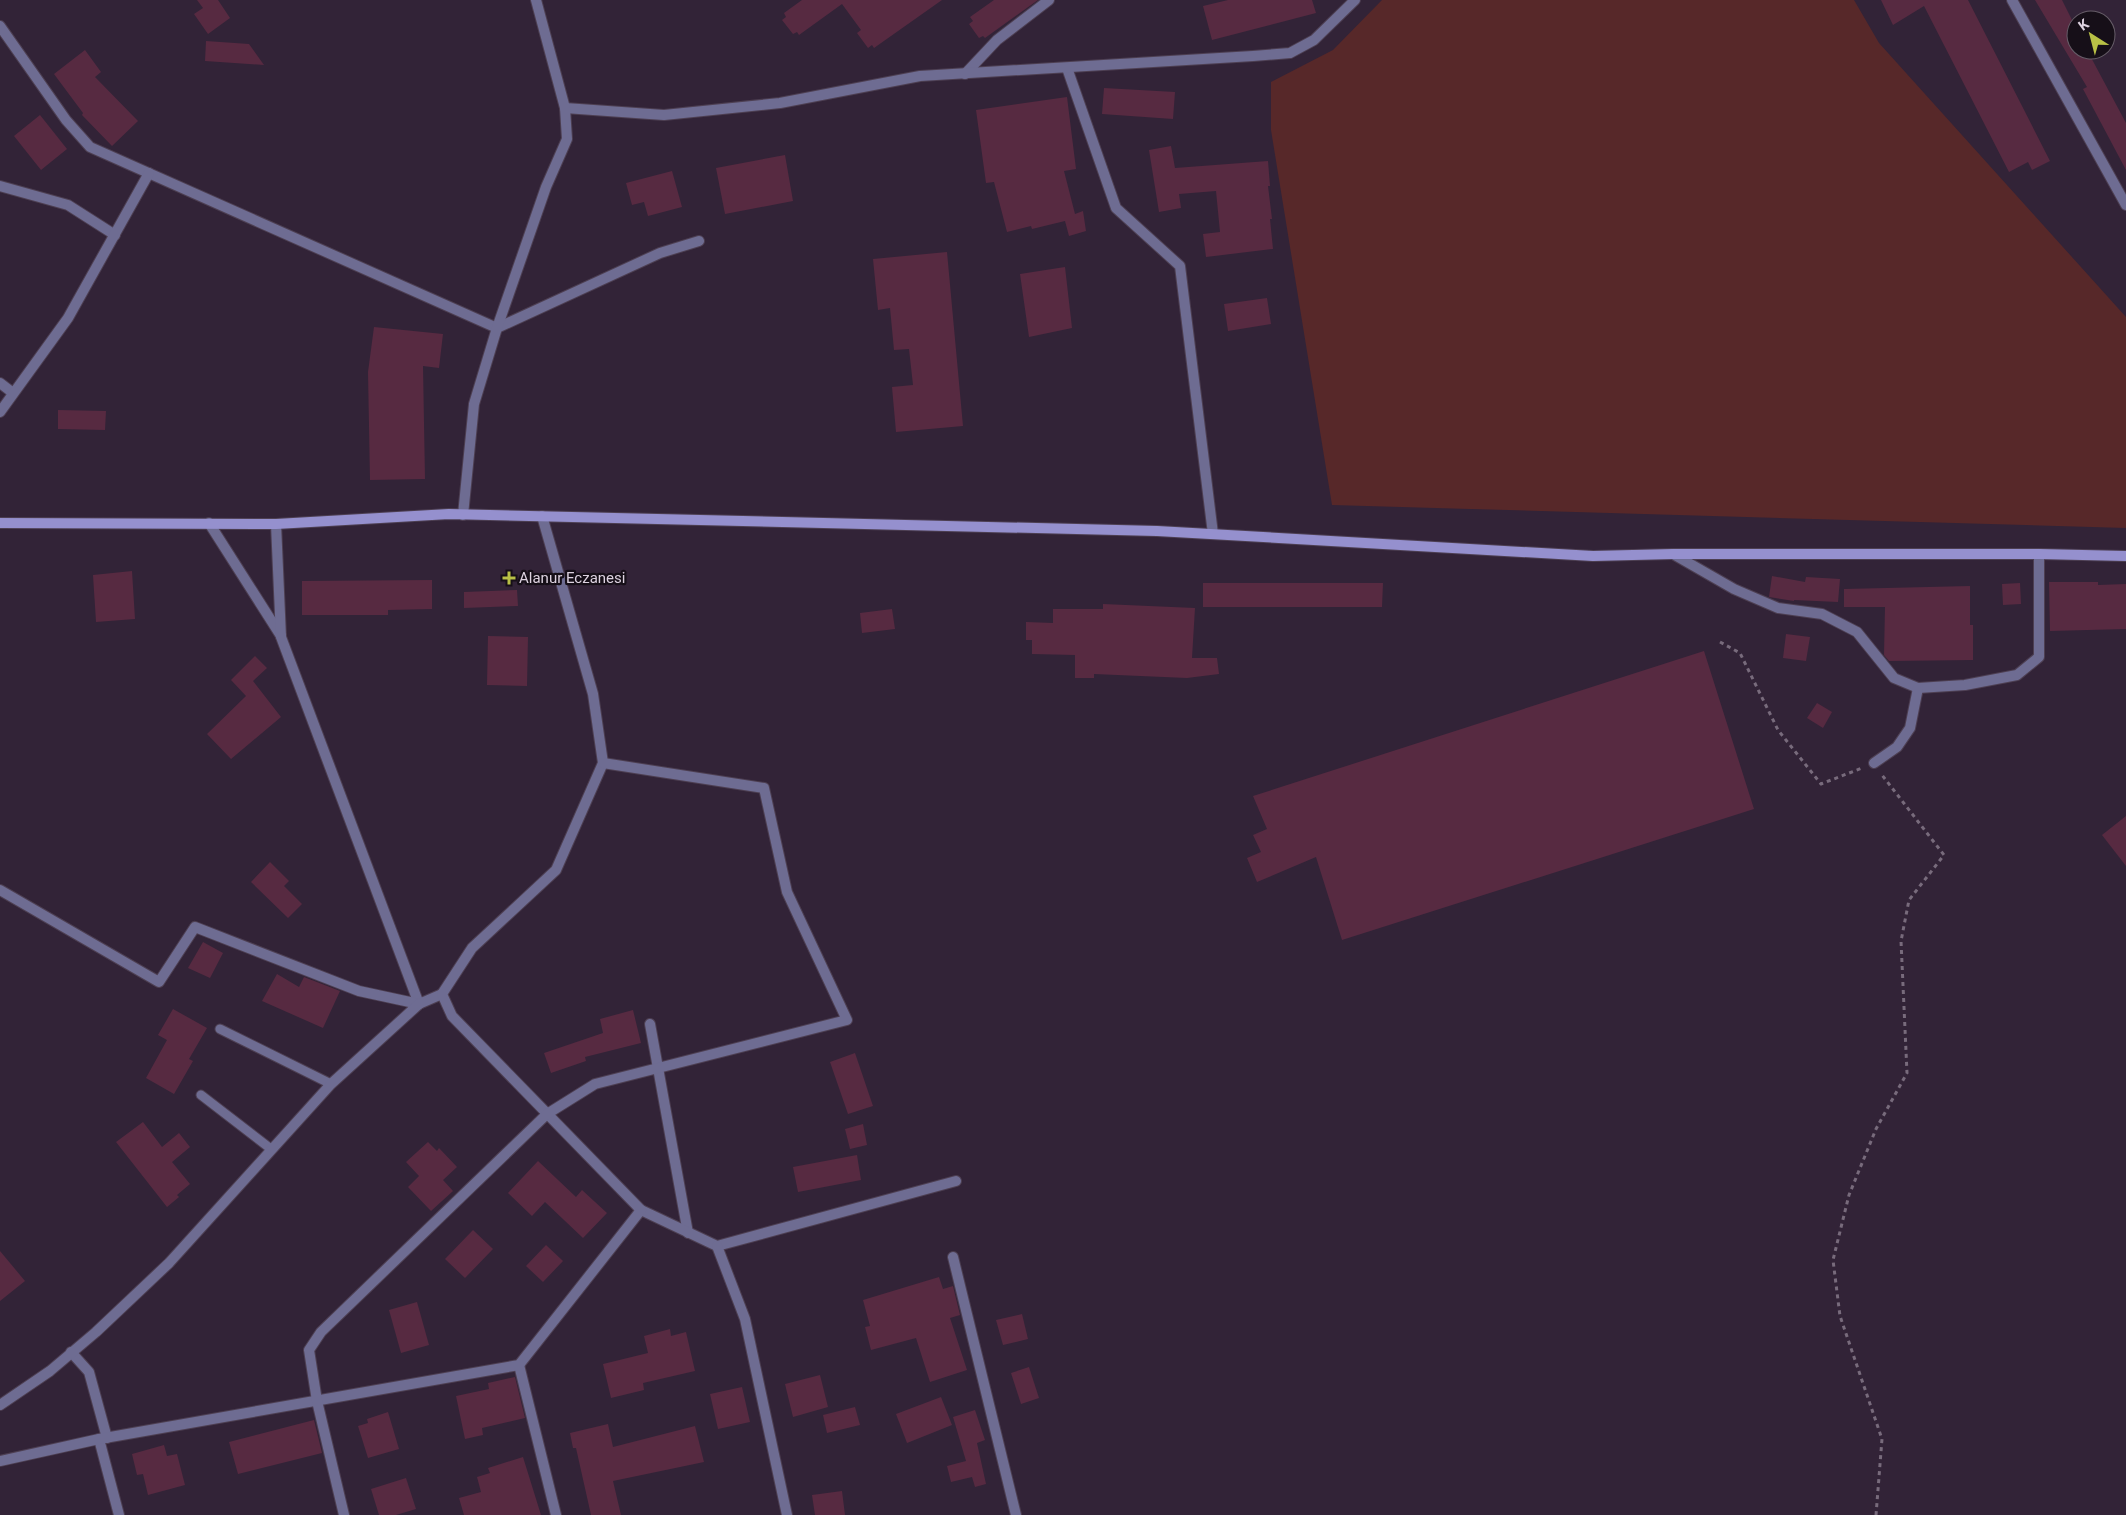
<svg xmlns="http://www.w3.org/2000/svg" width="2126" height="1515" viewBox="0 0 2126 1515" font-family="Roboto,sans-serif">
  <style>
    .green { fill: #572829 }
    .building { fill: #572a41 }
    .lines { fill: none; stroke-linecap: round; stroke-linejoin: round }
    .service-casing { stroke: #4d3f52; stroke-width: 11 }
    .minor-casing { stroke: #4d3f52; stroke-width: 12 }
    .secondary-casing { stroke: #4d3f52; stroke-width: 12 }
    .path { stroke: #786b7c; stroke-width: 3; stroke-dasharray: 4 4; stroke-linecap: butt }
    .service { stroke: #6e6c92; stroke-width: 9 }
    .minor { stroke: #6e6c92; stroke-width: 10 }
    .secondary { stroke: #9590ce; stroke-width: 10 }
    .poi-dot { fill: #b9c146; stroke: #160f18; stroke-width: 2 }
    .labels { text-anchor: middle; dominant-baseline: central; stroke-width: 4.5; stroke-linejoin: round; paint-order: stroke }
    .poi-label { font-size: 15px; fill: #ddd2e0; stroke: #160f18; text-anchor: start }
  </style>
  <rect width="100%" height="100%" fill="#322337"/>
  <polygon class="green" points="1382,0 1854,0 1879,43 2126,317 2126,528 1332,505 1271,130 1271,82 1333,50"/>
  <g class="building">
    <polygon points="197,0 218,0 230,18 208,34 194,14 203,8"/>
    <polygon points="802,0 942,0 874,48 872,45 868,48 857,33 861,30 842,4 799,35 797,32 793,34 782,20 786,17 784,13"/>
    <polygon points="994,0 1038,0 985,38 983,36 979,38 969,24 973,21 970,17"/>
    <polygon points="1228,0 1312,0 1316,13 1212,40 1203,6"/>
    <polygon points="1881,0 1968,0 2050,161 2032,170 2028,162 2009,172 1924,6 1893,25"/>
    <polygon points="2035,0 2062,0 2076,28 2076,50 2087,50 2126,123 2126,170 2083,89 2087,87"/>
    <polygon points="206,41 249,44 264,65 205,61"/>
    <polygon points="85,50 101,72 95,77 138,121 112,146 82,115 83,113 54,74"/>
    <polygon points="1104,88 1175,92 1173,119 1102,114"/>
    <polygon points="1067,97 1076,169 1064,171 1075,214 1083,211 1086,231 1069,236 1065,221 1032,229 1031,226 1007,232 994,182 986,183 976,110"/>
    <polygon points="40,115 67,149 41,170 14,136"/>
    <polygon points="1171,146 1175,168 1268,161 1270,186 1268,186 1272,219 1270,219 1273,249 1206,257 1203,234 1220,232 1216,191 1179,194 1181,208 1159,212 1149,150"/>
    <polygon points="785,155 793,201 725,214 716,168"/>
    <polygon points="672,171 682,207 648,216 644,202 632,205 626,183"/>
    <polygon points="947,252 963,426 896,432 892,387 913,385 909,349 894,350 890,308 878,310 873,259"/>
    <polygon points="1065,267 1072,328 1029,337 1020,274"/>
    <polygon points="1267,298 1271,324 1228,331 1224,304"/>
    <polygon points="374,327 443,334 439,368 423,366 425,479 370,480 368,372"/>
    <polygon points="58,410 106,411 105,430 58,429"/>
    <polygon points="132,571 135,619 96,622 93,575"/>
    <polygon points="1772,576 1805,582 1806,577 1840,579 1838,602 1794,600 1794,601 1769,597"/>
    <polygon points="432,580 432,609 388,610 388,615 302,615 302,581"/>
    <polygon points="2049,582 2098,582 2098,585 2126,584 2126,629 2050,631"/>
    <polygon points="1203,583 1383,583 1382,607 1203,607"/>
    <polygon points="2020,583 2021,604 2003,605 2002,584"/>
    <polygon points="1970,586 1970,625 1973,625 1973,660 1889,661 1884,655 1885,607 1844,607 1844,589"/>
    <polygon points="517,590 518,606 464,608 464,592"/>
    <polygon points="1103,604 1195,608 1192,658 1217,658 1219,674 1187,678 1094,674 1094,678 1075,678 1075,655 1032,654 1032,640 1026,640 1026,622 1053,623 1053,609 1103,609"/>
    <polygon points="892,609 895,629 862,633 860,613"/>
    <polygon points="1786,634 1810,637 1806,661 1783,658"/>
    <polygon points="488,636 528,637 527,686 487,685"/>
    <polygon points="1704,651 1754,809 1342,940 1316,857 1257,882 1247,858 1261,852 1253,835 1267,829 1253,796"/>
    <polygon points="255,656 267,668 253,681 281,717 231,759 207,734 246,696 231,680"/>
    <polygon points="1817,703 1832,712 1823,728 1807,718"/>
    <polygon points="2126,816 2126,866 2102,835"/>
    <polygon points="270,862 289,881 284,886 302,904 288,918 251,882"/>
    <polygon points="203,942 223,953 210,978 188,968"/>
    <polygon points="277,974 299,987 304,977 340,991 323,1028 262,1001"/>
    <polygon points="173,1009 207,1028 189,1059 193,1061 174,1094 146,1078 167,1040 158,1035"/>
    <polygon points="633,1010 641,1043 585,1057 586,1061 551,1073 544,1053 603,1033 600,1019"/>
    <polygon points="855,1053 873,1106 848,1114 830,1062"/>
    <polygon points="143,1122 162,1147 179,1133 190,1147 172,1162 190,1184 177,1195 179,1197 167,1207 116,1142"/>
    <polygon points="863,1124 867,1145 850,1149 845,1129"/>
    <polygon points="428,1142 437,1151 439,1148 457,1167 443,1180 453,1191 431,1211 408,1187 419,1176 406,1162"/>
    <polygon points="857,1155 861,1180 798,1192 793,1167"/>
    <polygon points="538,1161 576,1197 582,1190 607,1213 583,1238 545,1202 532,1216 508,1193"/>
    <polygon points="473,1230 493,1249 465,1278 445,1259"/>
    <polygon points="546,1245 563,1261 543,1282 526,1266"/>
    <polygon points="0,1251 25,1281 0,1301"/>
    <polygon points="939,1277 943,1289 953,1286 960,1315 950,1318 967,1370 930,1382 916,1338 871,1350 865,1327 870,1326 863,1300"/>
    <polygon points="417,1302 429,1345 401,1353 389,1310"/>
    <polygon points="1022,1314 1028,1339 1003,1345 996,1320"/>
    <polygon points="670,1329 671,1336 686,1332 695,1371 643,1383 644,1390 611,1398 603,1364 648,1353 644,1336"/>
    <polygon points="1029,1367 1039,1398 1021,1404 1011,1373"/>
    <polygon points="820,1375 828,1407 793,1417 785,1384"/>
    <polygon points="515,1377 525,1418 482,1428 483,1435 465,1439 456,1396 489,1389 488,1383"/>
    <polygon points="742,1387 750,1422 718,1429 710,1394"/>
    <polygon points="941,1397 952,1425 907,1443 896,1414"/>
    <polygon points="855,1407 860,1425 827,1433 823,1415"/>
    <polygon points="975,1410 985,1440 977,1443 986,1484 975,1487 972,1477 951,1482 947,1466 966,1461 953,1417"/>
    <polygon points="388,1412 399,1449 368,1458 358,1426 368,1423 367,1419"/>
    <polygon points="314,1420 322,1453 238,1474 229,1442"/>
    <polygon points="608,1424 613,1447 695,1426 704,1462 613,1481 621,1515 591,1515 576,1448 573,1448 570,1433"/>
    <polygon points="164,1445 167,1456 177,1454 185,1485 148,1495 143,1474 137,1475 132,1454"/>
    <polygon points="523,1457 541,1515 464,1515 459,1498 481,1492 477,1477 490,1473 488,1468"/>
    <polygon points="406,1478 416,1509 396,1515 379,1515 371,1489"/>
    <polygon points="842,1491 845,1515 815,1515 812,1495"/>
  </g>
  <g class="lines">
    <defs>
      <g id="service">
        <polyline points="220,1029 331,1084"/>
        <polyline points="201,1095 271,1149"/>
      </g>
      <g id="minor">
        <polyline points="2012,0 2126,205"/>
        <polyline points="0,26 66,120 90,147 497,328 660,253 699,241"/>
        <polyline points="1067,68 1116,208 1180,266 1213,534"/>
        <polyline points="965,74 997,40 1049,0"/>
        <polyline points="565,108 664,115 780,103 920,76 1253,56 1290,53 1314,40 1355,0"/>
        <polyline points="0,186 68,205 115,235"/>
        <polyline points="0,383 13,393"/>
        <polyline points="0,412 68,318 149,173"/>
        <polyline points="463,515 474,404 497,328 546,187 567,139 565,108 536,0"/>
        <polyline points="209,523 281,636"/>
        <polyline points="276,524 281,637 419,1004"/>
        <polyline points="1673,554 1734,589 1778,608 1822,614 1857,632 1894,678 1918,688 1965,685 2017,675 2039,657 2039,554"/>
        <polyline points="1874,763 1897,747 1910,728 1918,688"/>
        <polyline points="0,890 159,982 195,927 359,991 419,1004"/>
        <polyline points="650,1024 688,1233"/>
        <polyline points="641,1210 717,1246 956,1181"/>
        <polyline points="717,1246 745,1319 787,1515"/>
        <polyline points="953,1257 1016,1515"/>
        <polyline points="71,1352 89,1372 107,1438"/>
        <polyline points="519,1365 556,1515"/>
        <polyline points="0,1405 50,1371 96,1332 169,1263 331,1084 419,1004 442,994"/>
        <polyline points="99,1439 119,1515"/>
        <polyline points="0,1461 99,1439 519,1365 641,1210 452,1016 442,994 472,948 556,870 603,763 593,694 542,516"/>
        <polyline points="344,1515 317,1401 309,1350 321,1332 547,1114 595,1084 847,1020 787,892 764,788 603,763"/>
      </g>
      <polyline id="secondary" points="0,523 276,524 449,514 1157,531 1593,556 1673,554 2039,554 2126,556"/>
    </defs>
    <use href="#service" class="service-casing"/>
    <use href="#minor" class="minor-casing"/>
    <use href="#secondary" class="secondary-casing"/>
    <g class="path">
      <polyline points="1720,642 1740,653 1778,730 1821,784 1862,768"/>
      <polyline points="1876,1515 1882,1439 1840,1316 1833,1260 1849,1195 1876,1129 1907,1073 1901,941 1909,900 1944,855 1882,775"/>
    </g>
    <use href="#service" class="service"/>
    <use href="#minor" class="minor"/>
    <use href="#secondary" class="secondary"/>
  </g>
  <path class="poi-dot" d="M506.5 570.5h5v5h5v5h-5v5h-5v-5h-5v-5h5z"/>
  <g class="labels">
    <g class="poi-label">
      <text x="519" y="578">Alanur Eczanesi</text>
    </g>
  </g>
  <g transform="translate(2091 35) rotate(324)"><circle r="24" fill="#160f18" stroke="#665d68"/>
  <path d="M0-4L9 19L0 12L-9 19Z" fill="#b9c146"/>
  <text y="-8" font-size="14" font-weight="bold" text-anchor="middle" fill="#ddd2e0">K</text>
  </g>
</svg>
